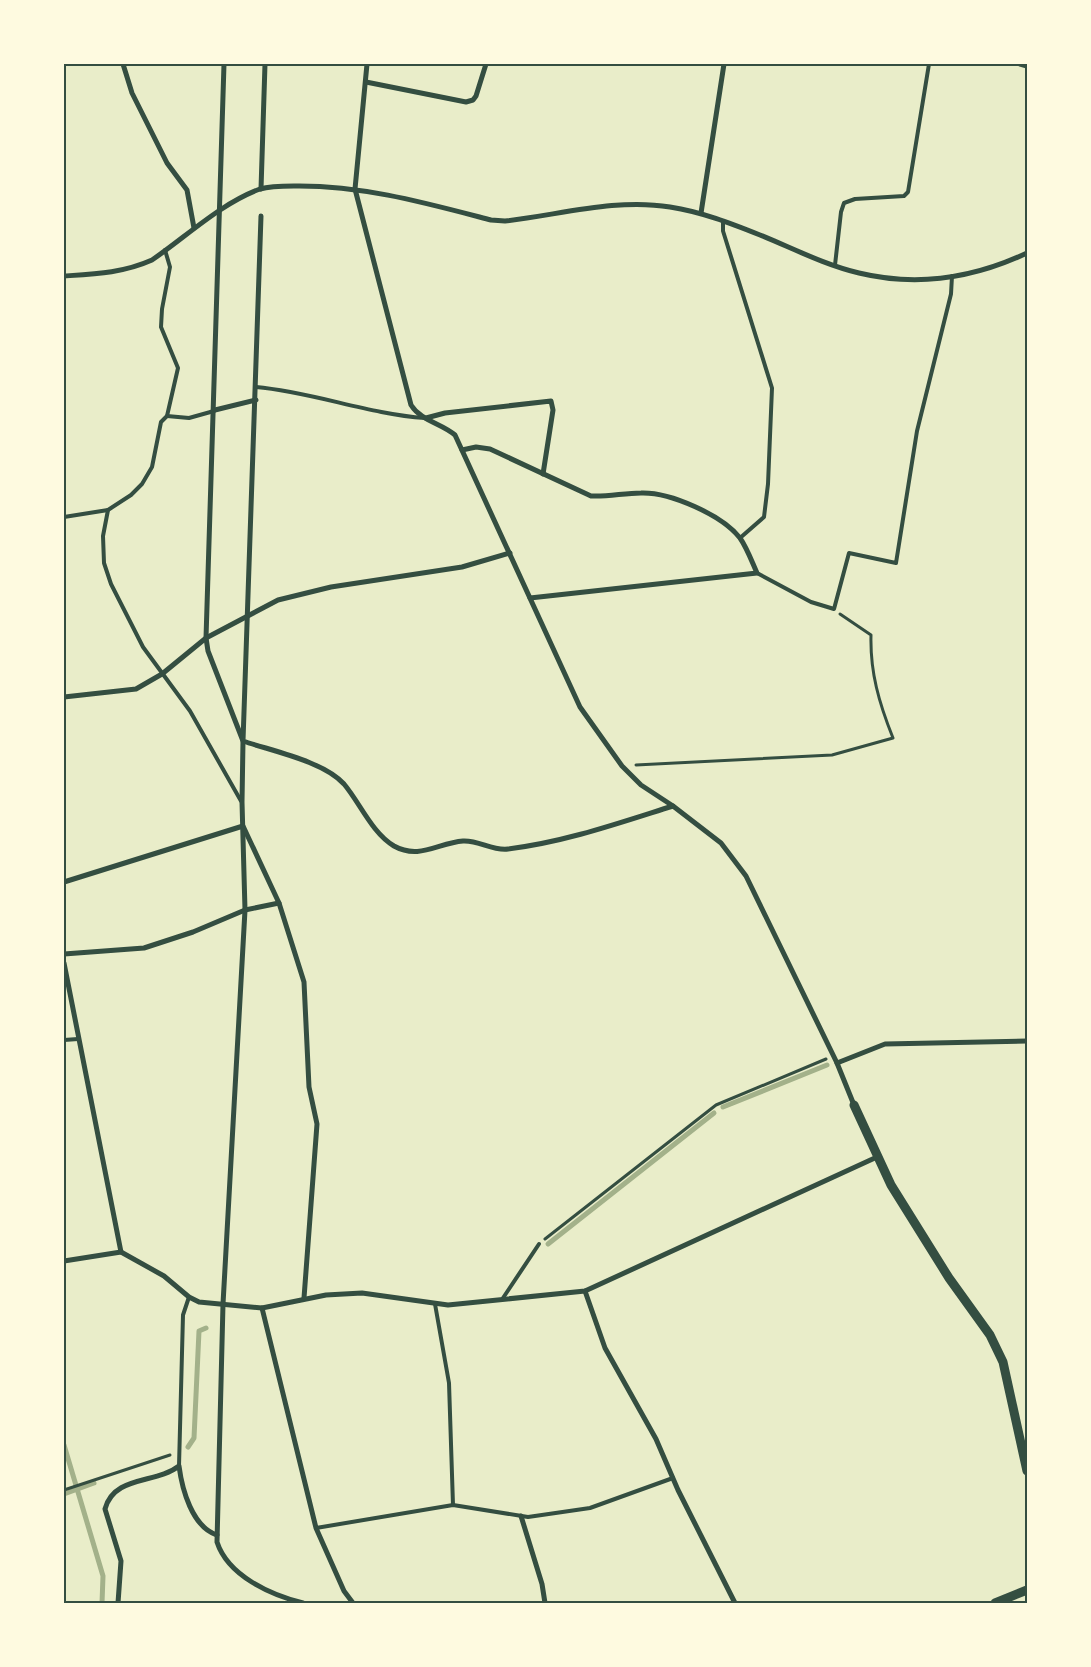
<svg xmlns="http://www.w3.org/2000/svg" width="1091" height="1667" viewBox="0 0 1091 1667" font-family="Jost,sans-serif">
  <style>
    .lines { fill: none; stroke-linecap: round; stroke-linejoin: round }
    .stream { stroke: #a3b18a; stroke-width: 5 }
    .path { stroke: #344e41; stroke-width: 3 }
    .service { stroke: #344e41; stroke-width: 4 }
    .minor { stroke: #344e41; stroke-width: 5 }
    .tertiary { stroke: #344e41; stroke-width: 9 }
    .neatline { fill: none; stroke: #344e41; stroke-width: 2 }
  </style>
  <rect width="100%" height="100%" fill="#e9edc9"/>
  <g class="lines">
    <g class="stream">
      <polyline points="723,1107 827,1065"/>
      <polyline points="548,1244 714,1113"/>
      <polyline points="64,1445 103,1576 102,1603"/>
      <polyline points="188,1447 194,1438 199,1331 206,1328"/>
      <polyline points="64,1494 94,1483"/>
    </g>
    <g class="path">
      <path d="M636 765 832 755 893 738C879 703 870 672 871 635L840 614"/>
      <polyline points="545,1239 716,1105 826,1059"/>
      <polyline points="64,1490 170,1455"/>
    </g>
    <g class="service">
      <polyline points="723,221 723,231 772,388 768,484 764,517 740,538"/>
      <polyline points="165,250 170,267 162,309 161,327 178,368 167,416 161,422 152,467 142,484 131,495 108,510 103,536 104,563 111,584 143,647 190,711 241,801"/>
      <polyline points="835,265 841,212 844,203 855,199 904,196 908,192 929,64"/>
      <path d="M256 387C313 392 368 414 425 418"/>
      <polyline points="167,416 189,418 214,411"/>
      <polyline points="64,517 108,510"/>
      <polyline points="757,573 811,602 834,609 849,553 896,563 917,431 951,294 952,276"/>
      <polyline points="64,1040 78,1039"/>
      <polyline points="503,1298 539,1244"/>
      <polyline points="435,1304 449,1383 453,1505"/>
      <polyline points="179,1466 183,1315 189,1297"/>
      <polyline points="316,1528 453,1505 528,1517 590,1508 673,1478"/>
    </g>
    <g class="minor">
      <polyline points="123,64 132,93 167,163 187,190 194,228"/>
      <path d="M224 64 206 638 208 651 243 741 242 802 245 910 223 1304 217 1542C228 1576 271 1595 303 1603"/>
      <path d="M367 64 355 189 411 405C421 421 441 423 455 435L580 707 622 766 641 785 673 806 721 843 746 876 837 1063 854 1105"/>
      <polyline points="1020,64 1027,66"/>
      <polyline points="366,82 466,102 473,100 476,96 486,64"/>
      <polyline points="261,189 265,64"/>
      <polyline points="701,213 724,64"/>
      <path d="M261 216 243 741C272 751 323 761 344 784 360 803 372 833 394 846 419 860 438 843 463 841 479 840 492 851 508 849 565 842 619 823 673 806"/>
      <path d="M64 276C95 274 123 273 152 260 187 236 220 204 260 189 270 186 283 186 294 186 362 185 426 203 491 220L505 221C559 215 616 198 670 207 702 212 730 223 760 235 792 248 825 265 859 273 917 287 974 278 1027 253"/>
      <polyline points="215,410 256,400"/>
      <polyline points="426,418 445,413 551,401 553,410 543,474"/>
      <path d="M462 450 476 447 490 449 591 496C608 497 624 493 641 493 670 492 722 515 740 538 747 548 752 562 757 573L530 598"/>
      <polyline points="64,697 136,689 162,674 206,638 278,600 331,587 462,567 510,553"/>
      <polyline points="64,882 243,826 279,903 304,982 309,1087 317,1124 304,1298"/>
      <polyline points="64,954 144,948 193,932 245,910 279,903"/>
      <polyline points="64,963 121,1252"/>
      <polyline points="837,1063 885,1044 1027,1041"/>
      <polyline points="64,1261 121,1252 164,1276 189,1297 199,1302 262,1308 326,1295 362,1293 448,1305 585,1291 877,1157"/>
      <polyline points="585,1291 605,1348 656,1439 678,1490 735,1603"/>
      <polyline points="262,1308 316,1528 344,1591 353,1603"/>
      <polyline points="521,1516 542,1584 545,1603"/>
      <path d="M118 1603 121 1561 105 1509C114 1475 156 1484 179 1466 182 1489 192 1527 217 1535"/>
    </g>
    <g class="tertiary">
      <polyline points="854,1105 891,1185 949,1278 990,1335 1003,1362 1027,1471"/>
      <polyline points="995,1603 1027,1590"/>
    </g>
  </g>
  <rect width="1091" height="1667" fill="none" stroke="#fefae0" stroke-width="130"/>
  <rect x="65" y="65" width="961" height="1537" class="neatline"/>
</svg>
